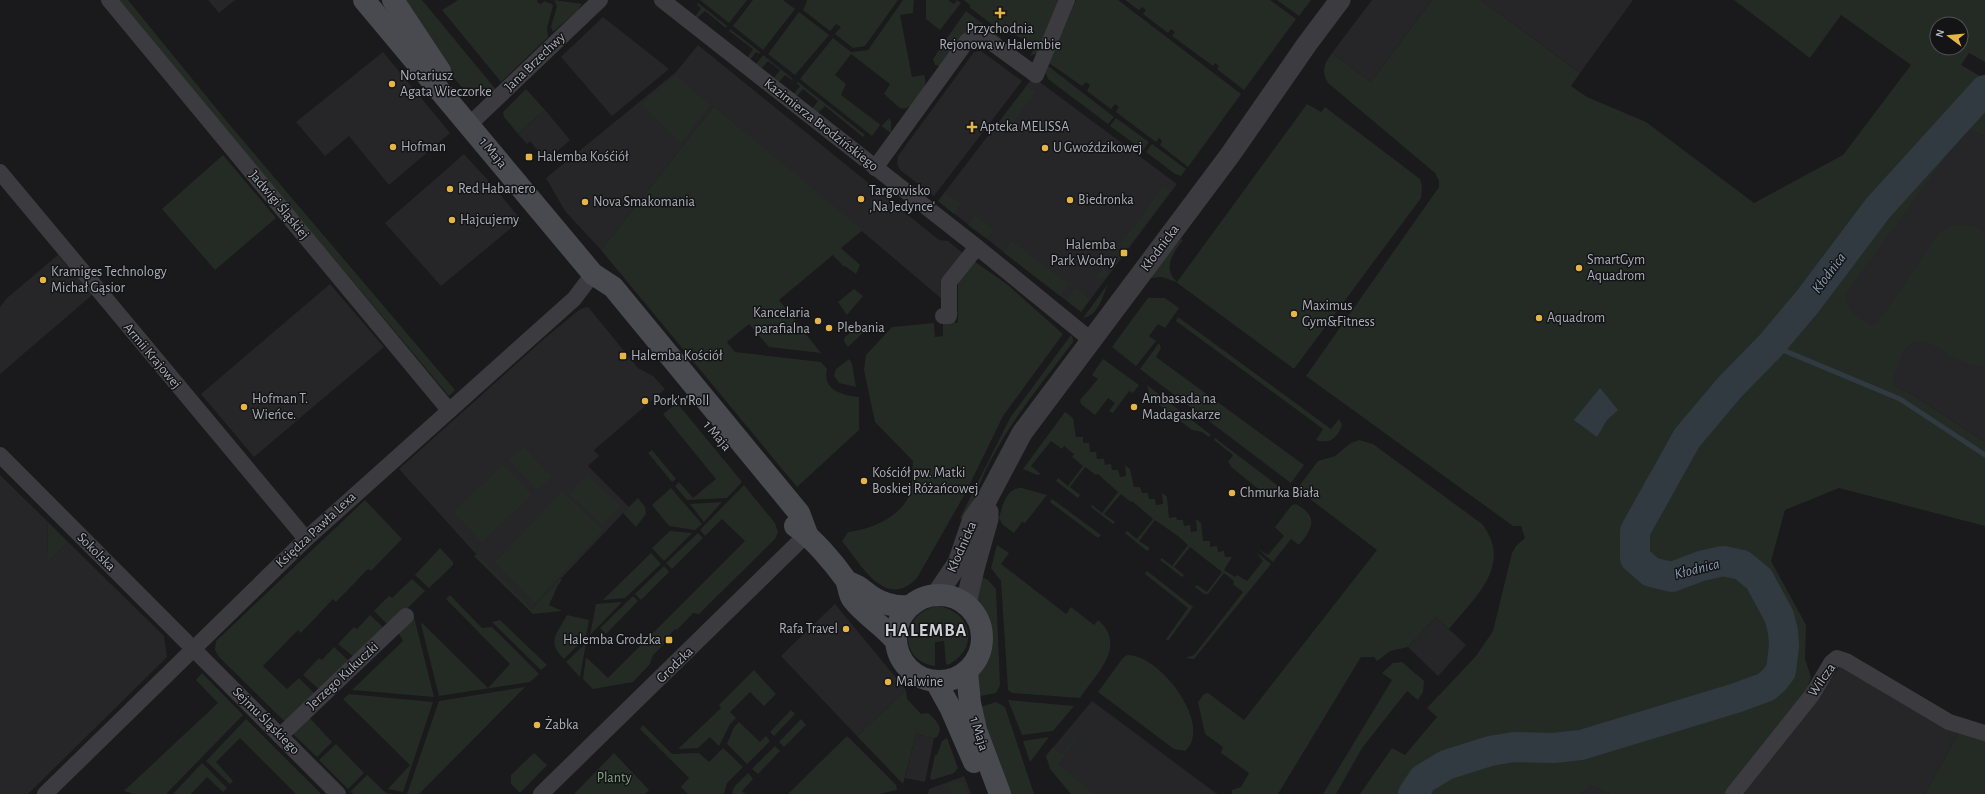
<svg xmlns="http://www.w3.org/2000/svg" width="1985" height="794" viewBox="0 0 1985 794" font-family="'Alegreya Sans',sans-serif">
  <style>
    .built { fill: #262528 }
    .green { fill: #242b25; fill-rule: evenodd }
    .water { fill: #323a41 }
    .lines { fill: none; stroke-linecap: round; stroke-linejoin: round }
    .stream { stroke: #323a41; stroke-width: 5 }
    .river { stroke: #323a41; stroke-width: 30 }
    .minor { stroke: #3b3b40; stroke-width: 16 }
    .tertiary { stroke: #3b3b40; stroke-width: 21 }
    .secondary { stroke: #494a50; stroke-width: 22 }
    .poi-dot { fill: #e5b647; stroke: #141416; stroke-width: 1.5 }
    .labels { text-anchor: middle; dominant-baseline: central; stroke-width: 3; stroke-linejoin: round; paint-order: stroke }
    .poi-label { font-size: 14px; fill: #adb0ba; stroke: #141416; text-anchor: start }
    .street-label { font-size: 14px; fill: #adb0ba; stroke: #141416 }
    .park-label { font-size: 14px; fill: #85a388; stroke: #141416 }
    .water-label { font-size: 15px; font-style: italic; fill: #879cb2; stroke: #141416 }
    .district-label { font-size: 18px; font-weight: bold; letter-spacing: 1px; fill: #ced0d6; stroke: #141416 }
  </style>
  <rect width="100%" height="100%" fill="#1a191b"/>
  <g class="built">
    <polygon points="208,0 235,0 219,13"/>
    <polygon points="1372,0 1432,0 1371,82 1332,53"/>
    <polygon points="1481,0 1633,0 1580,73"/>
    <polygon points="603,17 669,69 612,116 561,57"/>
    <polygon points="698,45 939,240 948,241 965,255 942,299 714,106 601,250 565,211 546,178 676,72"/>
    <polygon points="981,51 1022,81 934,196 900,170 897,164 898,156 974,52"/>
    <polygon points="383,52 450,133 389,185 349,136 325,156 296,122"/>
    <polygon points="1033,77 1177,184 1081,312 938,201"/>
    <polygon points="545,110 570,140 546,161 530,141 527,144 518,134"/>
    <polygon points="1967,127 1985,136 1985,442 1910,393 1805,348"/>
    <polygon points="464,154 495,188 521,220 441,286 385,223"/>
    <polygon points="58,255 92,295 0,374 0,307 7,298"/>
    <polygon points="330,284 384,347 254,457 201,394"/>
    <polygon points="586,307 589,308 638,368 653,376 665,389 594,450 599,456 588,466 629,507 532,609 485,564 399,469 545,338 579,310"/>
    <polygon points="0,475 48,522 47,563 68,542 164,636 167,657 28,794 0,794"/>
    <polygon points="835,604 906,690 857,736 781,656"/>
    <polygon points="1436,617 1466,645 1438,676 1408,647"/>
    <polygon points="1842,663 1959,732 1925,794 1740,794 1834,675"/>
    <polygon points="1092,701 1217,794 1095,794 1046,756"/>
    <polygon points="916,734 934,738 925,782 905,778"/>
    <polygon points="964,776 971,794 928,794 929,789"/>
    <polygon points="1591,784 1610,794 1580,794"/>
  </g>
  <g class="green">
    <polygon points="117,0 128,0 229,124 455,390 449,396"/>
    <path d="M402 0H422L497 91C492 97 479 97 471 94 453 85 415 20 402 0Z"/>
    <polygon points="458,0 537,0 538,3 541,4 544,1 552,4 553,6 547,28 548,37 501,82 442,10"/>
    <polygon points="554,0 582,4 577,11 553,32 551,27 557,6"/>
    <polygon points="700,0 747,0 729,23"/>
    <polygon points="753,0 783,0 795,9 763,50 733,26"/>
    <polygon points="806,0 898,0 865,46 853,48 835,34 841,27 836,24 830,31 803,10 807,1"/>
    <path d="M903 0H914L913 13 900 15 912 77 924 75C925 78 926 82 925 85 924 92 909 113 900 108 898 107 888 97 884 94L890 84 851 54 835 75 846 84 841 95 882 126 889 118 891 121V133L880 125 872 136 800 79 833 38 851 52 868 50Z"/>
    <polygon points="926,0 948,0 954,4 957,0 961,3 940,30 926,19"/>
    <polygon points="964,0 1062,0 1038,53 1030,56 1035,46 1007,30 1005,34 969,7 971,6"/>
    <polygon points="1076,0 1118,0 1241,94 1188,167 1160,145 1162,141 1159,138 1156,142 1116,112 1119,107 1115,104 1111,109 1087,91 1090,85 1086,82 1082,86 1049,63"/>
    <polygon points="1125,0 1270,0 1296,19 1244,90 1217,69 1219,66 1215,63 1213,66 1172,36 1175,32 1171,29 1168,33 1143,14 1146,10 1142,7 1139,10"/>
    <polygon points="1277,0 1311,0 1299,16"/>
    <path d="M1432 0H1481L1580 73 1571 86 1587 97 1646 122 1754 203 1843 155 1911 65 1841 15 1810 58 1734 0H1985V62L1969 53 1961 65 1985 79V85L1970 104 1879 205 1805 301 1769 344 1729 386 1686 437 1634 530V558L1650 573 1673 579 1701 567 1723 562 1741 566 1758 579 1778 617 1782 631 1783 646 1780 671 1765 685 1567 744 1515 743 1487 748 1446 761 1420 777 1408 794H1360L1392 748 1405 755 1437 717 1427 708 1476 656 1493 631 1512 553 1516 546 1525 538 1521 526H1513L1306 376 1439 187V181L1435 173 1328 83C1321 71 1324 64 1332 53L1371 82ZM1937 24H1961V48H1937Z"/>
    <polygon points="698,3 727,26 726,28 705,11 697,18 695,17 701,8 697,5"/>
    <polygon points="966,11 1002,39 998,43 973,24 958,43 945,41"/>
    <polygon points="799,12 829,35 795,75 768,54"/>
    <polygon points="730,29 760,52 759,54 756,52 750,60 747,58 753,49 729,31"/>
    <polygon points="943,44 956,46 940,66 935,65 933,59"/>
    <polygon points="763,55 793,79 792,80 785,75 779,82 774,78 780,70 768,61 762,68 756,64"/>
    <polygon points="1048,66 1114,117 1108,124 1048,79 1045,72"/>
    <polygon points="676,75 710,105 681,143 641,104"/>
    <polygon points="798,82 865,135 863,137 825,106 818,113 812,109 818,101 803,89 797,96 794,94 800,86 796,83"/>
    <polygon points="1027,86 1036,92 1007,131 998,124"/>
    <polygon points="526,89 545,110 518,134 504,117 503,112"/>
    <path d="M1985 92V136L1967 128 1845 295C1847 310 1857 319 1871 325L1878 322 1939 233C1958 220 1966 223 1985 232V366C1939 366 1912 299 1892 385L1910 393 1985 442V526L1839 488 1785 510 1771 561 1806 625 1805 659 1811 677 1806 692 1726 794H1610L1591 785 1580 794H1417L1425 783 1446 770 1491 756 1520 753 1570 757 1577 751C1613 741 1648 728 1684 717 1706 710 1761 697 1776 681 1790 665 1787 638 1781 620 1776 603 1759 573 1742 564 1725 554 1701 564 1684 571 1680 573 1674 576 1670 576 1656 574 1647 566 1637 557L1636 531 1689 439 1732 388 1786 329 1881 208Z"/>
    <path d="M1307 104 1321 112 1325 107 1420 179 1422 186 1421 198 1294 369 1176 282 1162 277 1150 278 1149 275 1181 239 1183 240C1173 253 1162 268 1177 282Z"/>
    <path d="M714 106 863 230 841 248 860 265 856 274 845 266 844 267 833 255 779 300 821 353 769 347 749 324 727 342 735 352 821 362 827 369C822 390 842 395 859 397V430L797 487 601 250Z"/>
    <polygon points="1116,118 1149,142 1143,150 1110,126"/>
    <polygon points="1152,144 1186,169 1181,176 1175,174 1146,152"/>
    <polygon points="223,155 276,218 215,270 162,209"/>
    <polygon points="1164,186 1171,190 1126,250 1121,246 1104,269 1109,273 1106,278 1095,279"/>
    <polygon points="945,192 961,204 954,214 938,201"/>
    <polygon points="975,215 994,230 987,239 968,225"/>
    <polygon points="1012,241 1069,284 1060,296 1003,252"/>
    <path d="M971 259 1008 285 1063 334 1003 416 966 492 917 578C885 611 861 564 842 541L848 532C870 530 904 516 910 492 913 482 912 471 913 461L875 422 864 370 866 355 892 327 934 323 935 337 943 336V320L958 323V314H956L958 312V274Z"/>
    <path d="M1108 284C1102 297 1099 315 1083 318Z"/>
    <polygon points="1075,288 1090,299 1081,312 1066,300"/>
    <polygon points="854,289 863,296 847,315 838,302"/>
    <polygon points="1148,298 1165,298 1179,308 1165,328 1158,324 1149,336 1156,341 1136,366 1112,347"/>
    <path d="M1178 317 1331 429 1339 419 1342 425C1338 438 1329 445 1316 440L1323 429 1176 321Z"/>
    <polygon points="861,324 866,330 848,347 844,341 844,338"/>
    <path d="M1071 335 1073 339V342C1031 398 983 452 968 522L960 518 1010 418Z"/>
    <polygon points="1159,343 1161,348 1156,357 1304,465 1291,483 1140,369"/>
    <polygon points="849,359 852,364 856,387 839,383 834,376 836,369"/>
    <polygon points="1103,359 1139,385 1133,393 1129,391 1113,413 1109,411 1115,403 1108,398 1095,415 1081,404 1080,400 1098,379 1092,375"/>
    <polygon points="1147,385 1211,435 1209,437 1202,432 1192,430 1150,398"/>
    <polygon points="677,403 742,482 727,498 687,500 675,486 679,482 693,498 716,479 663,414"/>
    <polygon points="1065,412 1073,418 1076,437 1083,437 1083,443 1089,443 1090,452 1096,452 1097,459 1104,459 1105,465 1111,464 1112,470 1118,470 1120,477 1126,476 1125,465 1130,469 1134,487 1140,487 1142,493 1148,493 1149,499 1155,499 1156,505 1163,504 1162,493 1167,497 1169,518 1176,517 1177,520 1183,520 1184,526 1190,525 1191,532 1197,531 1196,519 1201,523 1203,541 1210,541 1210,547 1217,546 1218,552 1224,551 1225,557 1232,557 1224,570 1235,577 1237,575 1247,581 1263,561 1256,552 1271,564 1194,659 1185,658 1194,655 1243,592 1233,584 1234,581 1224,573 1208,594 1204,594 1195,587 1197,585 1207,592 1222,572 1190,547 1174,567 1184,575 1182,577 1160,560 1162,558 1172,566 1188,545 1178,536 1155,520 1139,541 1150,548 1147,551 1125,533 1127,531 1137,539 1153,519 1132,501 1131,502 1121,494 1104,514 1115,522 1113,524 1091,507 1092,505 1102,513 1118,492 1098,474 1096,475 1085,467 1070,487 1080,495 1078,498 1056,481 1058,478 1068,486 1083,466 1072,457 1074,454 1064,446 1062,449 1051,441 1031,466 1041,474 1037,475 1023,469"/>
    <polygon points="1215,438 1277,485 1280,491 1279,498 1276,495 1272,500 1230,466 1231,465 1228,462 1233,455 1214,440"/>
    <path d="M1359 440 1373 444 1482 524C1514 565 1474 598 1449 629L1436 617 1408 647 1390 651 1377 661 1374 657H1361L1278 794H1232V790L1241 787 1249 773 1221 753 1223 747 1205 734 1198 702 1204 694 1208 693 1244 720 1377 550 1297 489 1318 461 1335 456 1351 443Z"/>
    <polygon points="524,447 552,477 537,490 509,460"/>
    <polygon points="652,450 676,479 672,482 648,453"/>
    <polygon points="503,464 532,495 482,543 453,512"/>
    <polygon points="587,475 620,506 602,525 569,494"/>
    <polygon points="744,485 775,523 778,532 775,539 699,614 693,613 677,630 675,629 663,642 664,644 653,655 650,664 633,682 593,689 583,679 586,657 608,678 745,541 722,519 705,536 700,530"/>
    <polygon points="671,488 702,524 695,530 669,526 652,505"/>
    <path d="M1022 488 1047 495 1025 523 1022 522 1014 533 1002 524 999 518C1003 505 1006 487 1022 488Z"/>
    <polygon points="562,491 603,530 535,603 494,563"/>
    <polygon points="638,498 645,507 646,514 636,527 623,513"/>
    <polygon points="1052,499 1101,535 1098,538 1050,502"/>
    <polygon points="365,500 402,539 371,571 368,569 336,602 333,599 301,633 298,630 263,666 287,689 299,678 316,695 286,721 283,720 219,657 215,650 216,641"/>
    <polygon points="722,502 704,522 690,504"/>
    <path d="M1296 504C1319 517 1313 528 1299 545L1291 539 1273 562 1258 549 1268 555 1284 536 1275 527 1292 505Z"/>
    <polygon points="48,522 68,542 47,563"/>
    <polygon points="670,531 692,533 664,561 652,548"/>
    <polygon points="698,533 703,538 672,569 666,563"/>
    <path d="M997 545 1009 553 1001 564 1066 614 1071 607 1094 625 1098 620C1128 646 1096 674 1080 698L1012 693 1008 690 1001 581 991 568Z"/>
    <polygon points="440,548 453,562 453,565 429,588 415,575"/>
    <polygon points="651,553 661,564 625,598 603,600"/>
    <polygon points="477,554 532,609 560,579 562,580 558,585 549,605 562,611 533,614 474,556"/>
    <polygon points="664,566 669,572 641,600 635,594"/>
    <polygon points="1147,571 1193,607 1168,641 1166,639 1188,608 1145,574"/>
    <polygon points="982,577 988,580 996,589 1000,685 996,693 975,697 976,671 984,660 989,645 987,624 976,598"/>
    <polygon points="412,579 425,591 389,626 374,611 389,596 392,598"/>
    <polygon points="450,595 482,628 492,627 539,674 530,682 439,696 421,624 422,623 488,688 510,664 446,599"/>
    <polygon points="633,596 638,601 606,634 600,628"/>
    <polygon points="622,602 590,635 596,604"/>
    <path d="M937 606C973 611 980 649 948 665L946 664 944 641 935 642V666C898 661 900 613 937 606Z"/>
    <polygon points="413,613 434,697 352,690 403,641 396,628"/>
    <polygon points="370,615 385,629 355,658 338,644 354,627 357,629"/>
    <path d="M567 615 589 620 586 637 564 659C546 641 557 634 567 615Z"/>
    <polygon points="500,620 547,665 541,670 492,622"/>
    <polygon points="586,643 580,677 566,662"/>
    <polygon points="334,647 350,662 320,690 303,675 319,658 322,660"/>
    <path d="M1127 655C1160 654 1214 726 1185 751L1174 749 1098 692 1123 658Z"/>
    <polygon points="1402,662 1424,681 1423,692 1418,700 1407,691 1362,748 1336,794 1323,794 1392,680 1382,673 1393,663"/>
    <polygon points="754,670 776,694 764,706 750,692 730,712 736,718 730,724 719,746 710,737 698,748 678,749 721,708 719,705"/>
    <polygon points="202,673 243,715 166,794 134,794 124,791 218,703 196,680"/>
    <polygon points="525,687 419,794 407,794 439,701"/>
    <path d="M906 690 907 699 921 714 928 713C936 721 944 726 937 737L934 738 916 734 903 784 857 736Z"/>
    <polygon points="349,694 433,702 403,792 388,789 410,765 343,699"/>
    <polygon points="1008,700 1074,706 1053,731 1022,735"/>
    <polygon points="996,702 1005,707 1034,794 1005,794 977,708"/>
    <polygon points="791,710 795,714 774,736 770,732"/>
    <polygon points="306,714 332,742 317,757 293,734"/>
    <polygon points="246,719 321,794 296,794 240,738 216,762 233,781 230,784 206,761"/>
    <polygon points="801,719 806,725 784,747 779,742"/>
    <polygon points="739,722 760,742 766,736 770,741 747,764 727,744 734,727"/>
    <polygon points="643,725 672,754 699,753 709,762 723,748 743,767 727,783 724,794 688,794 681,787 689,778 640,729"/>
    <polygon points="1959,732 1985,738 1985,794 1925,794"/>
    <polygon points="847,736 896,785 897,790 879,794 788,794"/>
    <polygon points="1049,737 1030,762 1023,741"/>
    <polygon points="947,738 958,768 954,773 932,780 930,778 935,755 937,755 942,741"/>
    <polygon points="1074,738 1076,740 1058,764 1095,794 1071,794 1050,769 1046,756 1053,747 1062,754"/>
    <polygon points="336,744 364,773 348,789 319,760"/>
    <polygon points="775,746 780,751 758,774 752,769"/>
    <polygon points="534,753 547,765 520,793 511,784 511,775"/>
    <polygon points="614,753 649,790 645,794 574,794"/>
    <polygon points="202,763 227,788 223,792 207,777 191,794 173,794"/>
    <polygon points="748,773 753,779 742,791 745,794 732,794 734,787"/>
    <polygon points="367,775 386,793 392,794 353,794 350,792"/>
    <polygon points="953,781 963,783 968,794 952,794 947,784"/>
  </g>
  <polygon class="water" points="1600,388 1618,410 1607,420 1597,437 1574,420"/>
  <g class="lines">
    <polyline class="stream" points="1771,345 1900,399 1985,455"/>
    <polyline class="river" points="1413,794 1423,779 1446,765 1490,751 1514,747 1553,748 1581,745 1736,698 1766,687 1774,680 1781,671 1784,646 1783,631 1779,616 1759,579 1742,565 1723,561 1701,566 1672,577 1651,572 1635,558 1635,531 1687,438 1730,387 1771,345 1808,301 1878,208 1985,90"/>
    <g class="minor">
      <polyline points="109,0 448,409"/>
      <polyline points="662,0 977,247 1091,340"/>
      <polyline points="470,124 600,0"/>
      <polyline points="875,168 967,41 973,38 988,40 1036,75 1067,0"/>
      <polyline points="0,172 306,539"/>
      <polyline points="943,316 949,316 949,282 977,247"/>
      <polyline points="0,455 338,794"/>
      <polyline points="280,736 406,616"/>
      <polyline points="45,794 306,539 574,299 593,274"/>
      <polyline points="541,794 807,534"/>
      <polyline points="1733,794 1812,695 1831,663 1837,658 1846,661 1949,722 1985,733"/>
    </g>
    <g class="tertiary">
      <polyline points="937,594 958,563 973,519 987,499 1022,433 1230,155 1307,44 1340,0"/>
      <polyline points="966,603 974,569 988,519 988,512"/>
    </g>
    <g class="secondary">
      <polyline points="364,0 593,274 613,287 799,513 807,534"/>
      <polyline points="393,0 440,71"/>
      <path d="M795 526C812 537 834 563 846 580 849 586 848 594 853 600 866 616 882 625 895 640"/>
      <path d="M847 582C860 585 863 591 874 598 884 604 897 607 908 606"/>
      <circle cx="939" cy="638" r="43"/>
      <polyline points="967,672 970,703 976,730 1000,794"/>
      <polyline points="936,682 951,709 974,762"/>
    </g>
  </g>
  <g class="poi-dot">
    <path d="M998 7h4v4h4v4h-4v4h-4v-4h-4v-4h4z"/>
    <circle cx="392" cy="84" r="4"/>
    <path d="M970 121h4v4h4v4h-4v4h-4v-4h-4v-4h4z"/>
    <circle cx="393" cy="147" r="4"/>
    <circle cx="1045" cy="148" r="4"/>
    <rect x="525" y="153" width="8" height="8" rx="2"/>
    <circle cx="450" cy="189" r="4"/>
    <circle cx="861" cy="199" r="4"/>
    <circle cx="1070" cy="200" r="4"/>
    <circle cx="585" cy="202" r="4"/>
    <circle cx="452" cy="220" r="4"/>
    <rect x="1120" y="249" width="8" height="8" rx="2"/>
    <circle cx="1579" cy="268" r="4"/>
    <circle cx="43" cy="280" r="4"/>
    <circle cx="1294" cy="314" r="4"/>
    <circle cx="1539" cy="318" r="4"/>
    <circle cx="818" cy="321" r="4"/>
    <circle cx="829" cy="328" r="4"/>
    <rect x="619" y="352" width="8" height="8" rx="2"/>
    <circle cx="645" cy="401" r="4"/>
    <circle cx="244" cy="407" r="4"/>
    <circle cx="1134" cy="407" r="4"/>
    <circle cx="864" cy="481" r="4"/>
    <circle cx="1232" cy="493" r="4"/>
    <circle cx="846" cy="629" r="4"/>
    <rect x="665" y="636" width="8" height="8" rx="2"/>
    <circle cx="888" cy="682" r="4"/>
    <circle cx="537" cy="725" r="4"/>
  </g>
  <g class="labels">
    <g class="poi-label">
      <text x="1000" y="29" text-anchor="middle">Przychodnia<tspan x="1000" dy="16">Rejonowa w Halembie</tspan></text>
      <text x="400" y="76">Notariusz<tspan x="400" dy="16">Agata Wieczorke</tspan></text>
      <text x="980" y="127">Apteka MELISSA</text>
      <text x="401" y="147">Hofman</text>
      <text x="1053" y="148">U Gwoździkowej</text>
      <text x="537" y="157">Halemba Kośćiół</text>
      <text x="458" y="189">Red Habanero</text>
      <text x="869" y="191">Targowisko<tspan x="869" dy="16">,Na Jedynce'</tspan></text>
      <text x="1078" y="200">Biedronka</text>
      <text x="593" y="202">Nova Smakomania</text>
      <text x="460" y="220">Hajcujemy</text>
      <text x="1116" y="245" text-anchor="end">Halemba<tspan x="1116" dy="16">Park Wodny</tspan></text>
      <text x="1587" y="260">SmartGym<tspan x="1587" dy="16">Aquadrom</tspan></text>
      <text x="51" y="272">Kramiges Technology<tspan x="51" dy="16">Michał Gąsior</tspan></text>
      <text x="1302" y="306">Maximus<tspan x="1302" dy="16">Gym&amp;Fitness</tspan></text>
      <text x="810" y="313" text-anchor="end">Kancelaria<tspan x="810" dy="16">parafialna</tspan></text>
      <text x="1547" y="318">Aquadrom</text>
      <text x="837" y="328">Plebania</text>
      <text x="631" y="356">Halemba Kościół</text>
      <text x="252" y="399">Hofman T.<tspan x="252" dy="16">Wieńce.</tspan></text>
      <text x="1142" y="399">Ambasada na<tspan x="1142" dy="16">Madagaskarze</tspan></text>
      <text x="653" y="401">Pork'n'Roll</text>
      <text x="872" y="473">Kościół pw. Matki<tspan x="872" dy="16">Boskiej Różańcowej</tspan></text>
      <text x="1240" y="493">Chmurka Biała</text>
      <text x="838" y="629" text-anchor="end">Rafa Travel</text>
      <text x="661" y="640" text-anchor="end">Halemba Grodzka</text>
      <text x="896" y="682">Malwine</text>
      <text x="545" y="725">Żabka</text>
    </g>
    <g class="street-label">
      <text transform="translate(535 62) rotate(-44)">Jana Brzechwy</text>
      <text transform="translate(821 125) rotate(38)">Kazimierza Brodzińskiego</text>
      <text transform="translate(493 153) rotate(51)">1 Maja</text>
      <text transform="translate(279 205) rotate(50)">Jadwigi Śląskiej</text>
      <text transform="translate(1160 248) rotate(-53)">Kłodnicka</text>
      <text transform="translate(152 356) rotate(50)">Armii Krajowej</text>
      <text transform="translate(717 436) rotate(50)">1 Maja</text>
      <text transform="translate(316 530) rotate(-43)">Księdza Pawła Lexa</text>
      <text transform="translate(962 547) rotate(-66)">Kłodnicka</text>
      <text transform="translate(96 552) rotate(45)">Sokolska</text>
      <text transform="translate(675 665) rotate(-44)">Grodzka</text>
      <text transform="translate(343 676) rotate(-43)">Jerzego Kukuczki</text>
      <text transform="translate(1822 680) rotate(-55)">Wilcza</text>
      <text transform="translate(266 721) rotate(45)">Sejmu Śląskiego</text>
      <text transform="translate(979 734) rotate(73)">1 Maja</text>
    </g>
    <g class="park-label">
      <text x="614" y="778">Planty</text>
    </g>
    <g class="water-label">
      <text transform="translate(1829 273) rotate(-53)">Kłodnica</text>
      <text transform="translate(1697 569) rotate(-14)">Kłodnica</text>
    </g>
    <g class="district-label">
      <text x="926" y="631">HALEMBA</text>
    </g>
  </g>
  <g transform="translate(1949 36) rotate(286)"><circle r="19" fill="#141416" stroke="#515258"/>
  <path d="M0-3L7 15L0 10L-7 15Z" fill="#e5b647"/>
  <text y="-6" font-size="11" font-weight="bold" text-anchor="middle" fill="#adb0ba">N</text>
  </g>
</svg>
